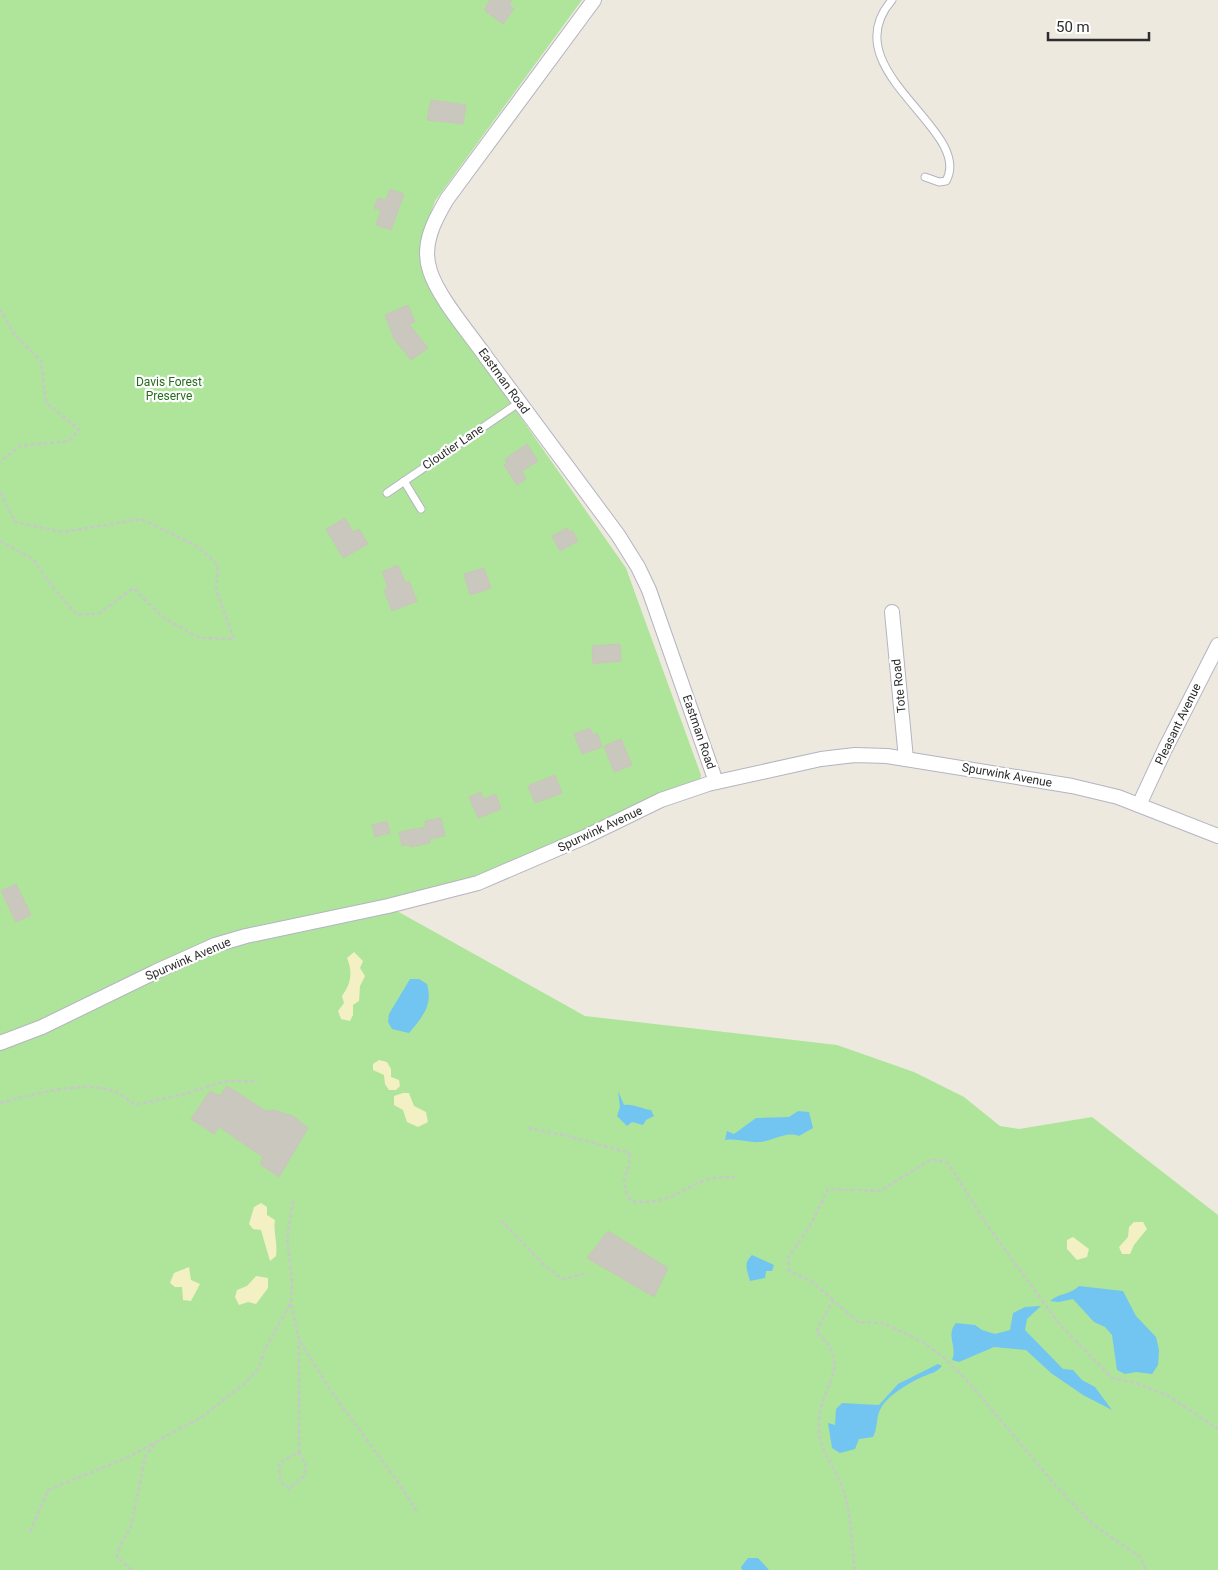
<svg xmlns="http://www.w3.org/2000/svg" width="1218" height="1570" viewBox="0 0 1218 1570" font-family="Roboto,sans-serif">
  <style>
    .green { fill: #aee59b }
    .sand { fill: #f3f0c3 }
    .water { fill: #72c4f1 }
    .building { fill: #cac7be; stroke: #cac6b9 }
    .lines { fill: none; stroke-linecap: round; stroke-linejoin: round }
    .lane-casing { stroke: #b3b4c0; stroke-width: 9 }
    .street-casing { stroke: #b3b4c0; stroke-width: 16 }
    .path { stroke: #c8c8c8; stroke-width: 2.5; stroke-dasharray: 4 2.5; stroke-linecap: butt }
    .lane { stroke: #fff; stroke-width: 7 }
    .street { stroke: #fff; stroke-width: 14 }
    .labels { text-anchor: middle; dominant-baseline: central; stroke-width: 4.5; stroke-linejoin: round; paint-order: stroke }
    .street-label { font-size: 12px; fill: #2d2d2d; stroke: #fff }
    .park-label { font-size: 12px; fill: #246d1a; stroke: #fff }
  </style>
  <rect width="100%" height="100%" fill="#eee9df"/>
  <polygon class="green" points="0,0 582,0 435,201 426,226 433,292 626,568 701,775 700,780 658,796 509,864 388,906 585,1016 837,1045 914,1072 964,1097 1000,1126 1019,1129 1092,1117 1218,1215 1218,1570 0,1570"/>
  <g class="sand">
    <path d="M354 952 363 961 360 968 365 976 360 986 359 1001 353 1005V1015L350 1021 341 1019 338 1011 344 1003 342 996C351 984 353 972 347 958Z"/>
    <polygon points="379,1060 387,1062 391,1069 391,1077 399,1080 400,1086 396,1090 389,1090 385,1084 384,1075 373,1070 373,1064"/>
    <polygon points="403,1093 409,1093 414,1106 426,1112 428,1122 418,1127 407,1122 403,1110 394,1105 394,1096"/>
    <path d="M261 1203 267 1207V1215L275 1220C273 1232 278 1243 276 1256L270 1261 261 1230 253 1229 249 1224 254 1207Z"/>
    <polygon points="1134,1222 1143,1222 1147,1229 1134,1245 1130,1254 1122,1254 1119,1247 1128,1237 1129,1227"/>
    <polygon points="1073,1237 1089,1249 1087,1257 1077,1260 1067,1249 1067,1240"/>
    <polygon points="189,1267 191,1280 200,1284 191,1301 183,1300 182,1287 175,1287 170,1283 174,1273"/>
    <polygon points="256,1276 268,1278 268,1288 256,1304 248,1302 239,1305 235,1297 237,1290 247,1286"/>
  </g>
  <g class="water">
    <path d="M410 979H419L427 984C433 1006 423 1016 409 1033L392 1029 388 1022 389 1014Z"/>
    <path d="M618 1091 624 1105C635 1104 641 1109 651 1110L654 1116 646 1120 643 1125 632 1122 627 1126 617 1116 620 1107Z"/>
    <path d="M798 1111 809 1112 813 1128 799 1136C785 1131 774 1141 760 1142 749 1143 737 1138 725 1140L727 1131 734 1134 756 1118 789 1117Z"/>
    <path d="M752 1255 774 1265 772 1271H766L765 1278 750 1281C747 1269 743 1264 752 1255Z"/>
    <path d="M1079 1286 1123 1291 1136 1316 1156 1337 1159 1350 1158 1365 1152 1374 1136 1372 1125 1374 1117 1370 1112 1335 1105 1327 1094 1322 1073 1299 1059 1302 1050 1301C1059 1293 1070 1295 1079 1286Z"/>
    <path d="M1041 1306 1027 1319 1025 1330 1063 1369 1073 1370 1082 1380 1095 1387 1112 1410 1083 1395 1051 1373 1026 1350 994 1347 959 1362 952 1360C958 1346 945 1336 956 1323L975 1325 982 1330 995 1334 1010 1330 1013 1313 1025 1307Z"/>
    <path d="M938 1364 942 1366C936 1373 931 1373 922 1377 909 1383 886 1396 880 1410 876 1417 878 1427 873 1437L859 1439 855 1449 840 1453 832 1448 828 1423 835 1425 836 1409 842 1403 879 1405 898 1384Z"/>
    <polygon points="748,1558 758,1558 769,1570 742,1570 741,1567"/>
  </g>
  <g class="building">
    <polygon points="490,0 512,0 509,5 514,9 503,24 484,10"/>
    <polygon points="431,100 466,105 463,124 427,120"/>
    <polygon points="390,189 404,194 391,230 376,225 381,210 374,208 378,198 386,200"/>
    <polygon points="408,305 415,322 409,324 428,348 411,360 394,339 385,315"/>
    <polygon points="527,444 538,461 522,471 526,479 517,485 504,465 507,463 505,459"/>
    <polygon points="345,518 353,532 359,529 368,544 343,558 326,529"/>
    <polygon points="567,528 570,532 572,530 578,541 560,551 552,536"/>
    <polygon points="398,565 405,582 409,581 417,601 392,611 384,590 388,588 382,572"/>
    <polygon points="484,568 491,588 470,595 464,574"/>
    <polygon points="620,644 621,661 593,664 592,646"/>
    <polygon points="590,728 593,735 597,733 602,747 582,754 574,734"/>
    <polygon points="621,739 632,765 614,772 604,746"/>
    <polygon points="555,775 562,793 535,803 528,786"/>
    <polygon points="481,792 483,799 496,794 501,809 478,818 469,797"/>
    <polygon points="441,818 445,836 429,839 430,843 410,847 409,844 402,846 399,832 426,827 425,821"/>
    <polygon points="387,821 390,833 375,837 372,825"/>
    <polygon points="16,884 31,915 16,922 1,891"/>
    <polygon points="227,1086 266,1111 274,1110 293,1116 308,1128 279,1177 260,1164 263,1157 219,1127 214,1134 191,1119 210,1091 220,1096"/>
    <polygon points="608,1231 668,1268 654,1297 587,1258"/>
  </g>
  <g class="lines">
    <defs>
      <g id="lane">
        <path d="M892 0C831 70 975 130 946 181L939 182 925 177"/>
        <polyline points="404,481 421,509"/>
        <polyline points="387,493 520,402"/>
      </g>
      <g id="street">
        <path d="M594 0 447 199C434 221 421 245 430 271 438 297 470 334 486 357 530 416 574 475 618 535L638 567 649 590 716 782"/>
        <polyline points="892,612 906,759"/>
        <polyline points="1139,805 1165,749 1218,645"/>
        <polyline points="0,1043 42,1027 155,972 215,945 246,936 388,906 478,883 585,837 661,800 708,784 821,759 855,755 887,756 1072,786 1118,797 1218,836"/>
      </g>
    </defs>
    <use href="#lane" class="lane-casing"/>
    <use href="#street" class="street-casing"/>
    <g class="path">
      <polyline points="0,309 14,334 41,361 46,403 79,429 69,441 20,446 0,462"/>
      <polyline points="0,492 15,522 64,532 141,519 197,546 218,565 216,590 234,639 200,638 164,618 133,588 100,613 77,615 56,591 33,559 0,541"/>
      <path d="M0 1103C30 1095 86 1079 116 1092 123 1095 129 1101 135 1105L184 1094 226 1081H258"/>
      <path d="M528 1128 568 1136 629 1153C633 1175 615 1175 631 1201 660 1206 676 1194 700 1182 711 1177 724 1177 735 1177"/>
      <polyline points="293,1201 287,1239 292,1278 291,1303 299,1340 331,1391 400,1485 417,1512"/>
      <polyline points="501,1220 543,1264 562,1279 584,1274"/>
      <polyline points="833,1300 811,1281 789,1271 788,1258 810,1226 828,1189 880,1191 932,1159 948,1163 987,1225 1060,1325 1112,1378 1136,1383 1167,1395 1218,1429"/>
      <polyline points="299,1452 306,1465 304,1476 289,1489 280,1481 279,1463 299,1452 299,1341"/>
      <polyline points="30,1532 48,1490 126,1458 156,1442"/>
      <polyline points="132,1570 117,1557 120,1545 131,1527 145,1457 157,1441 202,1417 245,1383 259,1368 265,1349 290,1304"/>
      <path d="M855 1570C851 1543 852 1516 843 1490 835 1464 816 1450 819 1419 822 1384 854 1363 816 1332L833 1300 858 1322 883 1323 923 1342 944 1358 965 1378 1063 1494 1095 1526 1140 1557 1146 1570"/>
    </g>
    <use href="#lane" class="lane"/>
    <use href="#street" class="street"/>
  </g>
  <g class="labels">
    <g class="street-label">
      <text transform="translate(504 381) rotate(54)">Eastman Road</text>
      <text transform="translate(453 447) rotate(-34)">Cloutier Lane</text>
      <text transform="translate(899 686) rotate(-96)">Tote Road</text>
      <text transform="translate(1178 724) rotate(-64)">Pleasant Avenue</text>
      <text transform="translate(699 732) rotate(71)">Eastman Road</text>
      <text transform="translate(1007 775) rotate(10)">Spurwink Avenue</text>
      <text transform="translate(600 829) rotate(-25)">Spurwink Avenue</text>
      <text transform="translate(188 959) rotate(-23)">Spurwink Avenue</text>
    </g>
    <g class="park-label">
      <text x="169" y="382">Davis Forest<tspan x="169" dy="14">Preserve</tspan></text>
    </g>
  </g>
  <path d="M1048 32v8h101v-8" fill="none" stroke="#2d2d2d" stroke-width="2.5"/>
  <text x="1056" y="32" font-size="15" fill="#2d2d2d" stroke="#ffffff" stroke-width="4" paint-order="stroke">50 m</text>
</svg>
